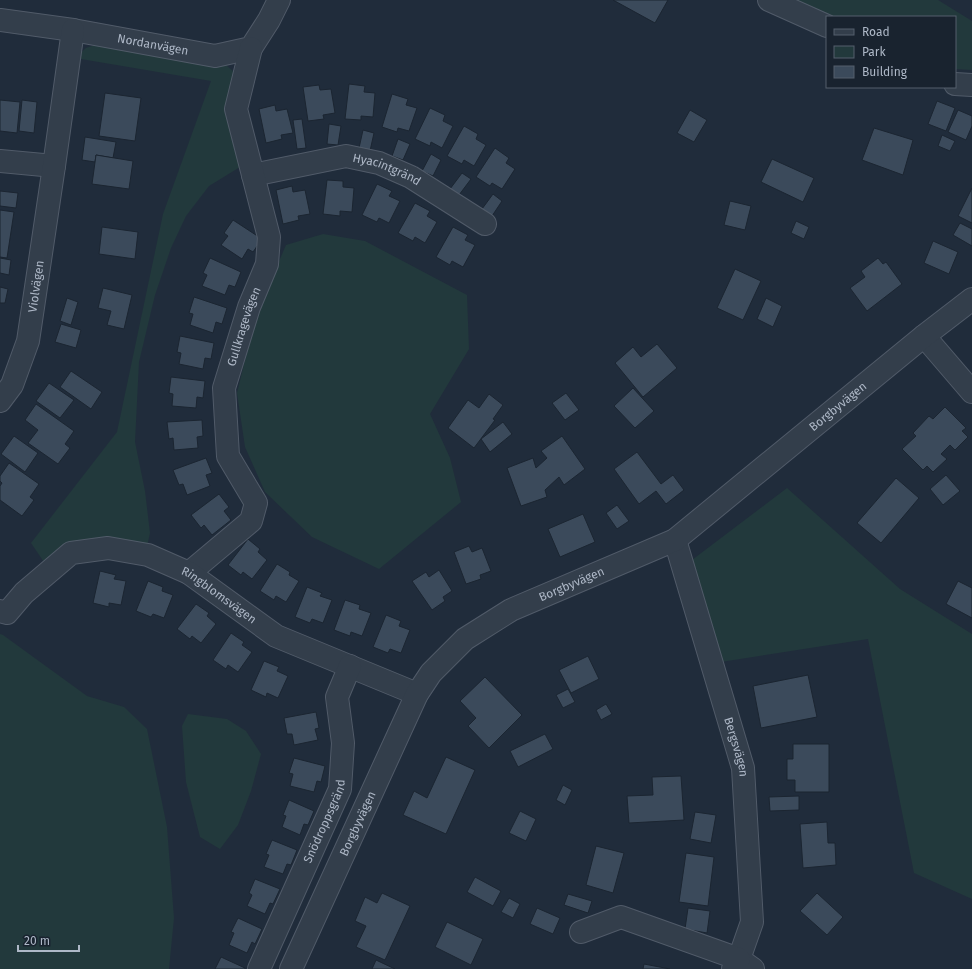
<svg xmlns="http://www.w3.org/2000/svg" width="972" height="969" viewBox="0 0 972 969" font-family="'Fira Sans',sans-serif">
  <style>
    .green { fill: #22393c }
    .building { fill: #3b4a5b; stroke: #1b2531 }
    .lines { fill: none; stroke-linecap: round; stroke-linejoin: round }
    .minor-casing { stroke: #515b69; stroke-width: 24 }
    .minor { stroke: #333e4b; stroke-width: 22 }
    .labels { text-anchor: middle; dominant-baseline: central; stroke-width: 3; stroke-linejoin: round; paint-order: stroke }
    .street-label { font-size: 12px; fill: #aeb8c7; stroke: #19232f }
  </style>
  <rect width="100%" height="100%" fill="#202c3b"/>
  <g class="green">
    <polygon points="792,0 938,0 972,21 972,70 955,69 955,17 831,17"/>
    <polygon points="98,44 227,66 234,72 240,167 209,186 186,216 171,248 155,295 139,362 135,442 145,491 150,533 147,547 46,565 31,543 117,432 163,214 211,81 75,58 86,48"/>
    <polygon points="323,234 365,241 467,295 469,349 430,414 450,458 461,502 379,569 312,537 265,492 245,447 237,393 256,315 286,245"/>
    <polygon points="787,488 900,589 972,634 972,899 914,873 868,639 721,662 688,563"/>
    <polygon points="0,634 3,635 87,696 124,707 147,729 167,827 174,918 169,969 0,969"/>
    <polygon points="188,714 227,719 246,731 261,754 251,791 238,825 220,849 200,837 186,782 182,726"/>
  </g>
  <g class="building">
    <polygon points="613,0 668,0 655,23"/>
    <polygon points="349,84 365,86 364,92 375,93 373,117 361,116 361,120 345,119"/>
    <polygon points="319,85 320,90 331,89 335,113 323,115 324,119 308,121 303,87"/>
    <polygon points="105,93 141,98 135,141 99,136"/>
    <polygon points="392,94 408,99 406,105 417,108 409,131 398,128 397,132 382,127"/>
    <polygon points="0,100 20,102 17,133 0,131"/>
    <polygon points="22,100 37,102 34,133 19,131"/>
    <polygon points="937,101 955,108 946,131 928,124"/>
    <polygon points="275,105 276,111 287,109 293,133 281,135 282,139 266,143 259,109"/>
    <polygon points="430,108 445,115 443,121 453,126 442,148 431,142 430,146 415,139"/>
    <polygon points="690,110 707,120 694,142 677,133"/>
    <polygon points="958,110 972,116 972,126 966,140 948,132"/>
    <polygon points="302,119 306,148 297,149 293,120"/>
    <polygon points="329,124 341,126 338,145 327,144"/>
    <polygon points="464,126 478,134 476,139 486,145 474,166 464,160 462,164 447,156"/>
    <polygon points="874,128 913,140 903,175 862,160"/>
    <polygon points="363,130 374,133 370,151 359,148"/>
    <polygon points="942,135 955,141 950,151 938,146"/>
    <polygon points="85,137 116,142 113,158 96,155 95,162 82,160"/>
    <polygon points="398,139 410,144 403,160 392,156"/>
    <polygon points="495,148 509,158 506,163 515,169 502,189 492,183 490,186 476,177"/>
    <polygon points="431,154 441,160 433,176 422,171"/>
    <polygon points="96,155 133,161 129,189 92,184"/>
    <polygon points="772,159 814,178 803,202 761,182"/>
    <polygon points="462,173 471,179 459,195 450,189"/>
    <polygon points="327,180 343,181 343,187 354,188 352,212 340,211 340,216 323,214"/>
    <polygon points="377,184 392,191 389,196 400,201 389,223 379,218 377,222 362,215"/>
    <polygon points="292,186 293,192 305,190 310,214 298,216 299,220 283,224 276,190"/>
    <polygon points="972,188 972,223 958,216"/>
    <polygon points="0,191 18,193 16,208 0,206"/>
    <polygon points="493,194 502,201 492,216 482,209"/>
    <polygon points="730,201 751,206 745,230 724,225"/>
    <polygon points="415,203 430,211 427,216 437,222 425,243 415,237 413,241 398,233"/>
    <polygon points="0,210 14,212 7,258 0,257"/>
    <polygon points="233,220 262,239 253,252 248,249 242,259 221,245 228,236 224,233"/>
    <polygon points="796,221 809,227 804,239 791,233"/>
    <polygon points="960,223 972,229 972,246 953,235"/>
    <polygon points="102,227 138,232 135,259 99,254"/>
    <polygon points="453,227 468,235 465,240 475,245 463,267 452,261 450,265 436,257"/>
    <polygon points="933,241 958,252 949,274 924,263"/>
    <polygon points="0,258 11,260 9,275 0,273"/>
    <polygon points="210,258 241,272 235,287 229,285 225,295 202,286 207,275 203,273"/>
    <polygon points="878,258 883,264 886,262 902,284 867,311 850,288 865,277 861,271"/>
    <polygon points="735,269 761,281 743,320 717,308"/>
    <polygon points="0,287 8,289 5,303 0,303"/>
    <polygon points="103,288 132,295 124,329 107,325 111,311 98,308"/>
    <polygon points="194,297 227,308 222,324 216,322 213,333 190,325 193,314 189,313"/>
    <polygon points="67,298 78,302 71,325 60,321"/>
    <polygon points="766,298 782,306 773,327 757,319"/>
    <polygon points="61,324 81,330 76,348 55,342"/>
    <polygon points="180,336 214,343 211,359 205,358 203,369 179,364 181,353 177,352"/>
    <polygon points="657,344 677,368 643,397 615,363 633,347 641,357"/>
    <polygon points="71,371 102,392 91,409 60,387"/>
    <polygon points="171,377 205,381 203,398 197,397 196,408 172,406 173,394 169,393"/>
    <polygon points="49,383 74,400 60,418 36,401"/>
    <polygon points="633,388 654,411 635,428 614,406"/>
    <polygon points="566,393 579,410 565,420 552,403"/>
    <polygon points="489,394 503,405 493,419 495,420 474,448 448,428 468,400 479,408"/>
    <polygon points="36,404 74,431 65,444 70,448 58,464 28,443 38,430 25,420"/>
    <polygon points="945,407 966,428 962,431 968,437 955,450 950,445 941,454 947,459 933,472 927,466 923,470 902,449 916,436 913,433 929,416 933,419"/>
    <polygon points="202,420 203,436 197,437 198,448 174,450 173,438 169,439 167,422"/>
    <polygon points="503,422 512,434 490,452 481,439"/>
    <polygon points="14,436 38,453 25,472 1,454"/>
    <polygon points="562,436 585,469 564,485 559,477 545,490 547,497 521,506 507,468 533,458 536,468 547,458 541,451"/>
    <polygon points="637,452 661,484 673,475 684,490 666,504 656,491 639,504 614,469"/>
    <polygon points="206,458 212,473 206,475 210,486 187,495 183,484 179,485 173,470"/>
    <polygon points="9,463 39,484 30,497 34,500 22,516 0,500 0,486 2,483 0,481 0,476"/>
    <polygon points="946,475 960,491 943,505 930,489"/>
    <polygon points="896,478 919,498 881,543 857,523"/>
    <polygon points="219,494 229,507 224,511 231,520 212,535 204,525 201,528 191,515"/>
    <polygon points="617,505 629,521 617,529 606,513"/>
    <polygon points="583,514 595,542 560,557 548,529"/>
    <polygon points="248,539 260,549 258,552 267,560 252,579 243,572 241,575 228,565"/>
    <polygon points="469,546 472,552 482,548 491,571 480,575 481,579 466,584 454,552"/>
    <polygon points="277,564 290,572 289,575 299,581 286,602 276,596 274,600 260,591"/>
    <polygon points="439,570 452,591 443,597 445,601 432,610 412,581 426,572 429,577"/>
    <polygon points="100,571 116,575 114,579 126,581 121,605 109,603 109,607 93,603"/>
    <polygon points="148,581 163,587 162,591 173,595 164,618 153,614 151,617 136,611"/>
    <polygon points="958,581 972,588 972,618 946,604"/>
    <polygon points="307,587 322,593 320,596 332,600 323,623 312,619 310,623 295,617"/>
    <polygon points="345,600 360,605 359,609 371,613 362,636 351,632 350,636 334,630"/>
    <polygon points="196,604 209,613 207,616 216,624 201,643 192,636 190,639 177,629"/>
    <polygon points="386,615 401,621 399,626 410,630 401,653 390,649 388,653 373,647"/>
    <polygon points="231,633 244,642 242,645 252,652 238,672 228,665 226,669 213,660"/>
    <polygon points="588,656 599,679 571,693 559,670"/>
    <polygon points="264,661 279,667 277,671 288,676 278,698 267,693 266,697 251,690"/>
    <polygon points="808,675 817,717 761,728 753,686"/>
    <polygon points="485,677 522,715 489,748 468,726 476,718 460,701"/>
    <polygon points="568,689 575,702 563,708 556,695"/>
    <polygon points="606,704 612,714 601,720 596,710"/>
    <polygon points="316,712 319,728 315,729 318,740 294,745 292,734 287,734 284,718"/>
    <polygon points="545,734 553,749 518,767 510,751"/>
    <polygon points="793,744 829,744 829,792 795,792 795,780 787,780 787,759 793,759"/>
    <polygon points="446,757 475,770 446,834 403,815 414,791 427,798"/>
    <polygon points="294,758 325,766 321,782 317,781 314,792 290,786 293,774 289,773"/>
    <polygon points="681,776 684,820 629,823 627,796 653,795 652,777"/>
    <polygon points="563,785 572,790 565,805 556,800"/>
    <polygon points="799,796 799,810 770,811 769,797"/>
    <polygon points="289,800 314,811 308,825 304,824 300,835 282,827 286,816 283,815"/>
    <polygon points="520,811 536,819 526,841 509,833"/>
    <polygon points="695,812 716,815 711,843 690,839"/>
    <polygon points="827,822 828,843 835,843 836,865 803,868 800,824"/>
    <polygon points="272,840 297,850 291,865 287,864 283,874 264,867 269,855 266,854"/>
    <polygon points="596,846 624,853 613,893 586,885"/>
    <polygon points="686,853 714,857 708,906 679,902"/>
    <polygon points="475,877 501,891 493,906 467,892"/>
    <polygon points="255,879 280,889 273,904 270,903 265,914 247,906 252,895 249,893"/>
    <polygon points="382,893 410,906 385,960 356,947 366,926 355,921 365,897 377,903"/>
    <polygon points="817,893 843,917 827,935 800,911"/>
    <polygon points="568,894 592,901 588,913 564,905"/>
    <polygon points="509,898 520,904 513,918 501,912"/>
    <polygon points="537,908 560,918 553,934 530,924"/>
    <polygon points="688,908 710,911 707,933 685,929"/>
    <polygon points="238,918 262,929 255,944 252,942 247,953 229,945 234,933 231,932"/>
    <polygon points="447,922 483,939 471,965 435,947"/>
    <polygon points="221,957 245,968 245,969 215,969"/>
    <polygon points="376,960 395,969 372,969"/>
    <polygon points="644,964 670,969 643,969"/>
  </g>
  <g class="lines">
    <defs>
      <g id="minor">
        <polyline points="769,0 827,26"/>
        <path id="s1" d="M0 20 73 30 215 56 251 48 269 20 279 0"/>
        <polyline points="955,84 972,85"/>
        <polyline points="0,161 54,166"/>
        <path id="s2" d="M253 175 346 156 379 163 411 177 485 224"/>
        <polyline points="924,336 972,392"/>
        <path id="s3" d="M0 401 12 385 28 341 54 166 73 30"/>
        <path id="s4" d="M675 540 743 768 752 922 739 959 753 969"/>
        <path id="s5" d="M189 573 251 521 256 503 228 456 224 388 249 307 267 264 269 237 236 109 251 48"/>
        <path id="s6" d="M0 611 7 613 24 593 71 553 108 548 148 555 189 573 276 636 417 694"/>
        <polyline points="581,932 621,917 739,959 733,969"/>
        <path id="s7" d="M259 969 340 789 343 743 337 697 350 666"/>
        <path id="s8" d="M291 969 417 694 431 673 465 639 511 610 675 540 924 336 972 299"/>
      </g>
    </defs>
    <use href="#minor" class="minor-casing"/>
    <use href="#minor" class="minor"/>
  </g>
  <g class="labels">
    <g class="street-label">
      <text stroke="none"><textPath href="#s1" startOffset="155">Nordanvägen</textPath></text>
      <text stroke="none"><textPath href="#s2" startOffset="138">Hyacintgränd</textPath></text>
      <text stroke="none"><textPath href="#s3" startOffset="122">Violvägen</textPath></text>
      <text stroke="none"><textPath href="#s5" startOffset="287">Gullkragevägen</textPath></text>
      <text stroke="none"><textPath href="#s8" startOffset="819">Borgbyvägen</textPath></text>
      <text stroke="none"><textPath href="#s8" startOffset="496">Borgbyvägen</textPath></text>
      <text stroke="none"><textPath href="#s6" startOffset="255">Ringblomsvägen</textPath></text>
      <text stroke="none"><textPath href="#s4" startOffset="216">Bergsvägen</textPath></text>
      <text stroke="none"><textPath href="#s7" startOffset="162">Snödroppsgränd</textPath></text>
      <text stroke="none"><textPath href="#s8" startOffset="160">Borgbyvägen</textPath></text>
    </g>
  </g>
  <rect x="826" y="16" width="130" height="72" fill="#19232f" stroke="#555f6c"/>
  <rect x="834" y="29" width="20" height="6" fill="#333e4b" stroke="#555f6c"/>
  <text x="862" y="36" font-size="12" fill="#aeb8c7">Road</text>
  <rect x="834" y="46" width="20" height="12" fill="#22393c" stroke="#555f6c"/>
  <text x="862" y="56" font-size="12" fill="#aeb8c7">Park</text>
  <rect x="834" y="66" width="20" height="12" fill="#3b4a5b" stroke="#555f6c"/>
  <text x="862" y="76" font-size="12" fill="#aeb8c7">Building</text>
  <path d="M18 945v6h61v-6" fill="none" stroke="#aeb8c7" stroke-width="2"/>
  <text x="24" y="945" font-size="12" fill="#aeb8c7" stroke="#19232f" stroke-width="3" paint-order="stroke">20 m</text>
</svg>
